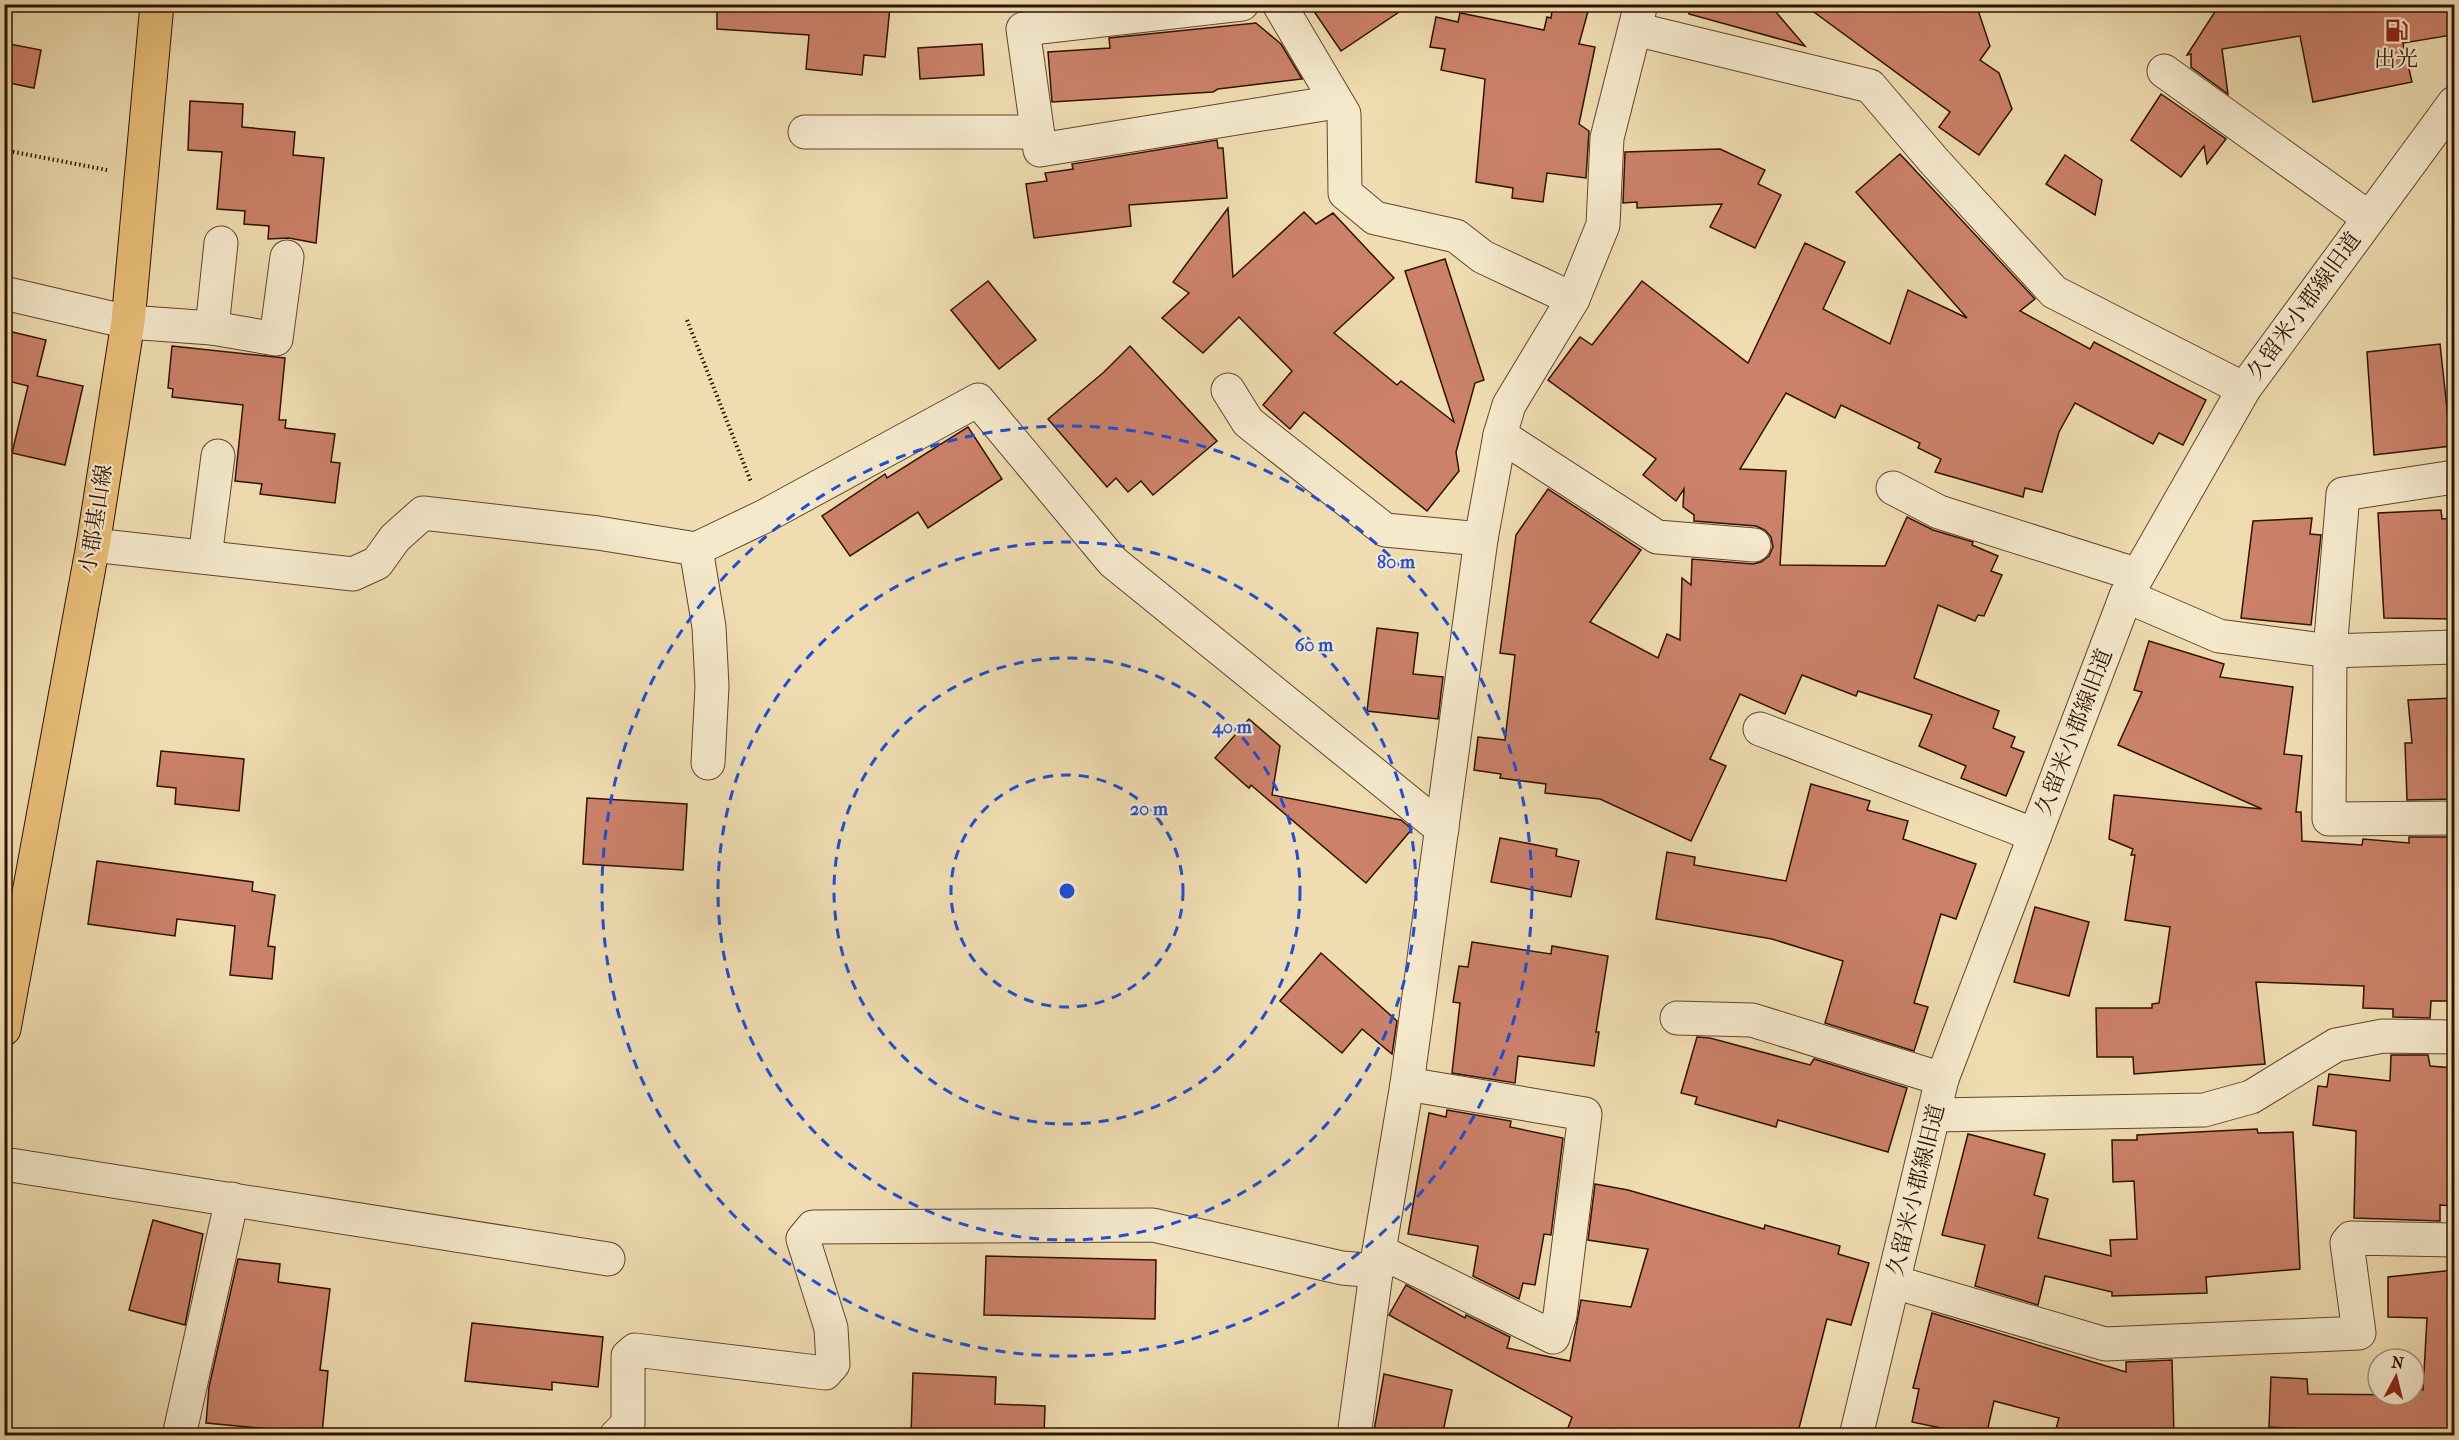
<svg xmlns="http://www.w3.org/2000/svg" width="2459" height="1440" viewBox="0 0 2459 1440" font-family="'IM FELL French Canon','Noto Serif JP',serif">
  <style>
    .building { fill: #cb816a; stroke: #301200; stroke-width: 1.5 }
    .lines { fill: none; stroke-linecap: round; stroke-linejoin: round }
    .minor-casing { stroke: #60452c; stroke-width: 35 }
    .major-casing { stroke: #301200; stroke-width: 35 }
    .path { stroke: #301200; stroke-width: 4; stroke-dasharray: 1.5 3; stroke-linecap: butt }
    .minor { stroke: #f5e9cc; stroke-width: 33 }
    .major { stroke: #e8be78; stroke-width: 33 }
    .ring { fill: none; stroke: #1d4ed8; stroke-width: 3; stroke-dasharray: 10 8 }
    .labels { text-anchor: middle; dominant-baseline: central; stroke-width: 4.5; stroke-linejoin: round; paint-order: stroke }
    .poi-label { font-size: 22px; fill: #301200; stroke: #f5e9cc }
    .street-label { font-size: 22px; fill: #301200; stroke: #f5e9cc }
    .centre { fill: #1d4ed8; stroke: #f5e9cc; stroke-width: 3 }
    .ring-label { font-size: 18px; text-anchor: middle; font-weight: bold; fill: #1d4ed8; stroke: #f5e9cc; stroke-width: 4.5; stroke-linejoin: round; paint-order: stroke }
  </style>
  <rect width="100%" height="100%" fill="#efddb1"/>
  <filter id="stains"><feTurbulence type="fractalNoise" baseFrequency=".00333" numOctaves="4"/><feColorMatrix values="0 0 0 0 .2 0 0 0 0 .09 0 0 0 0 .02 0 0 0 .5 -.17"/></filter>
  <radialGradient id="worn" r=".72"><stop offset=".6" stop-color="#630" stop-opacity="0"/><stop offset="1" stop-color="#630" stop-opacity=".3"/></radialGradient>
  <g class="building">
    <polygon points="717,4 890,7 885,57 864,55 862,75 806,69 809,35 717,29"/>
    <polygon points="1309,4 1411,4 1341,51"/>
    <polygon points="1553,4 1590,4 1579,44 1595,47 1579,124 1589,131 1586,178 1547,173 1543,202 1512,198 1513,188 1476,182 1485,79 1441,70 1445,49 1430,47 1436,17 1458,22 1460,13 1544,30 1547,17 1551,18"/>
    <polygon points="1690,4 1769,4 1805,46 1689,14"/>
    <polygon points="1803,4 1976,4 1990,46 1980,60 1999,73 2012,109 1979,155 1939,127 1950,112"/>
    <polygon points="2220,4 2447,4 2452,35 2403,43 2412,82 2313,102 2300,36 2222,49 2228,94 2191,67 2191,54 2187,55"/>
    <polygon points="1256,23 1281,44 1302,79 1218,89 1213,92 1052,102 1048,52 1110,48 1109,38"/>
    <polygon points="4,43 41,50 34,88 4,82"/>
    <polygon points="982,44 984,75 920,79 918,48"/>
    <polygon points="2161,94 2226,139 2207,164 2204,146 2181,177 2131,140"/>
    <polygon points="190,101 243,104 242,127 295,132 293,155 324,158 316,243 289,238 268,239 269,226 244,224 245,211 217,209 222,152 188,150"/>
    <polygon points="1217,140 1218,148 1223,148 1227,198 1129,205 1131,226 1034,238 1026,184 1047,181 1045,173 1073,169 1072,164"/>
    <polygon points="1720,149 1765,170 1758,184 1781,195 1755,248 1710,227 1722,204 1637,208 1637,202 1623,203 1625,152"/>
    <polygon points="1900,154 2035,299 2020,311 2090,349 2094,342 2206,400 2183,445 2159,433 2153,444 2075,403 2059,432 2042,492 2025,488 2023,497 1935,472 1941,459 1918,448 1920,443 1841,405 1835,418 1786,393 1740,469 1786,471 1780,565 1885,566 1907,517 1933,530 1973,542 1972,545 1998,556 1991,571 2002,575 1984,616 1978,615 1975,621 1938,605 1914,678 1999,711 1993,728 2015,737 2011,747 2024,752 2006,796 1961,778 1966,766 1919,746 1932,715 1858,691 1856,696 1802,675 1785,714 1740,694 1710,759 1726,766 1691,841 1600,799 1545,793 1546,784 1500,778 1501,774 1474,770 1478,737 1505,740 1515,655 1500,653 1516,535 1548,489 1641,550 1590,622 1658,658 1667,634 1680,640 1682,578 1691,585 1692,559 1753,564 1761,562 1769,556 1773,547 1771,537 1765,530 1756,526 1694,521 1694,515 1683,507 1684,489 1676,501 1643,475 1656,459 1548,380 1580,337 1592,345 1642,281 1748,363 1805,243 1845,262 1823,309 1890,344 1908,290 1967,318 1856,192"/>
    <polygon points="2065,155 2102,180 2095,215 2046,184"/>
    <polygon points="1228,208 1233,277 1304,212 1316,224 1333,213 1394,278 1334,333 1397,385 1401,381 1454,422 1405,271 1445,259 1484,380 1475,383 1456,452 1459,471 1427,511 1304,412 1290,429 1263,405 1292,371 1239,317 1203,353 1162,318 1189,293 1173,282"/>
    <polygon points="988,281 1036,340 999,369 951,310"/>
    <polygon points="4,330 46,340 37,376 83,386 65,465 12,453 28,386 4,380"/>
    <polygon points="2440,344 2451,446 2374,455 2367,352"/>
    <polygon points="172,346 285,358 279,420 286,420 285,428 335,434 331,462 340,463 335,503 260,494 262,484 235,481 243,405 172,397 173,389 168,388"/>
    <polygon points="1130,346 1217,441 1153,495 1141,481 1128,492 1116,478 1107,487 1048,419 1104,372"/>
    <polygon points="968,427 1002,479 928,528 918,512 850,556 822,516 885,474 887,478"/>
    <polygon points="2441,510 2442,519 2454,518 2454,619 2384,618 2378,513"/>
    <polygon points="2312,518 2310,534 2321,535 2311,625 2241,618 2253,521"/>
    <polygon points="1377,628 1418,633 1413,674 1443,677 1438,719 1367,711"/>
    <polygon points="2149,641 2224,664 2220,677 2293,687 2284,754 2302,756 2296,812 2301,812 2302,841 2362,845 2363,839 2409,843 2409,837 2454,837 2454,1001 2431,1001 2430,1018 2393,1017 2393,1009 2363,1008 2364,986 2256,982 2265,1064 2134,1074 2133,1057 2097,1057 2096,1008 2152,1008 2152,1004 2159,1003 2170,927 2125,920 2135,855 2131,855 2133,849 2109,839 2114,795 2262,809 2118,745 2142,692 2134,690"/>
    <polygon points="2454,698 2454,799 2407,800 2405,743 2412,743 2408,700"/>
    <polygon points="1249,719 1280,746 1272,795 1401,820 1412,829 1366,883 1251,785 1249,788 1215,758"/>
    <polygon points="161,751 244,759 239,811 175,804 176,788 157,786"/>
    <polygon points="1811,784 1870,801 1867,810 1908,821 1903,839 1976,864 1956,919 1941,914 1914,1003 1928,1007 1914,1051 1825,1023 1843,961 1772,939 1656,919 1667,852 1695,857 1694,865 1786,881"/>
    <polygon points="587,798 687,804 683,870 583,864"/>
    <polygon points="1500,838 1557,849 1556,856 1579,861 1571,897 1491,882"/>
    <polygon points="97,861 253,882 252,891 275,895 268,946 275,947 272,979 230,975 235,926 177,919 175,936 88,924"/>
    <polygon points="2035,907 2089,922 2069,996 2014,982"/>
    <polygon points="1472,942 1551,954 1552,946 1608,956 1596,1032 1599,1032 1594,1066 1518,1056 1515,1083 1452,1073 1460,1003 1453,1002 1459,966 1468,967"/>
    <polygon points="1321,953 1397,1021 1392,1054 1362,1029 1342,1053 1280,1001"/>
    <polygon points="1697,1037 1710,1038 1810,1065 1814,1059 1907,1088 1888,1152 1778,1120 1776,1127 1695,1104 1697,1097 1681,1093"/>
    <polygon points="2391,1055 2428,1055 2430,1066 2454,1068 2454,1206 2440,1205 2440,1221 2354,1218 2356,1131 2313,1125 2318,1086 2327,1087 2329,1074 2390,1081"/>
    <polygon points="1447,1110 1511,1121 1510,1127 1563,1138 1551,1235 1544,1234 1535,1285 1523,1283 1519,1299 1473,1276 1478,1246 1408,1234 1429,1113 1446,1117"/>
    <polygon points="2257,1129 2258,1133 2293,1132 2300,1269 2206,1277 2207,1293 2112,1296 2112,1292 2045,1276 2038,1305 1975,1286 1985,1245 1942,1235 1968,1134 2045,1154 2034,1195 2048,1199 2038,1238 2111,1256 2110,1240 2137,1239 2134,1181 2113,1182 2112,1140 2137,1140 2137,1135"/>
    <polygon points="1595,1184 1628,1190 1764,1229 1765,1225 1840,1246 1838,1254 1869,1263 1851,1325 1827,1319 1797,1436 1565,1436 1572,1417 1389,1315 1406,1285 1465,1318 1466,1315 1510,1337 1507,1348 1570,1361 1581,1300 1631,1307 1648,1249 1588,1240"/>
    <polygon points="153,1220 203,1234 185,1325 129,1310"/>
    <polygon points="986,1256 1156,1260 1155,1319 984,1315"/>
    <polygon points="238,1259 280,1264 278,1282 330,1289 320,1370 328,1371 322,1434 206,1423 209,1387"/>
    <polygon points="2454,1270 2454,1436 2269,1427 2271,1377 2307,1379 2308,1394 2414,1395 2414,1389 2423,1390 2427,1318 2388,1317 2388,1277"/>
    <polygon points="1932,1313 2126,1372 2126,1362 2172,1360 2174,1436 2054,1436 2059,1418 1994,1401 1987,1432 1971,1430 1970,1434 1912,1422 1919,1389 1913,1388"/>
    <polygon points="472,1323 603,1337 598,1387 552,1382 552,1390 465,1381"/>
    <polygon points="913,1373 996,1377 995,1404 1045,1406 1044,1436 911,1436"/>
    <polygon points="1384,1374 1452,1390 1442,1436 1373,1436"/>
  </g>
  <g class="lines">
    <defs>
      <g id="minor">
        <polyline points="1242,4 1023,29 1040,150 1336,102"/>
        <polyline points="1279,4 1344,114 1345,193 1375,218 1456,236 1483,257 1573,299"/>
        <polyline points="1635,29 1870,86 1934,161 2054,292 2244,389"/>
        <polyline points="2164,71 2369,218"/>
        <polyline points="805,132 1037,132"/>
        <polyline points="4,293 128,322 212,328 276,339 287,257"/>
        <polyline points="212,328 221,243"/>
        <polyline points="1228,390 1248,422 1385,530 1481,539"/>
        <polyline points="1500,435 1657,537 1754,545"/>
        <polyline points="2454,477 2343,494 2330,651 2329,819 2454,818"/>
        <polyline points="1893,488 1939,512 2138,575"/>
        <polyline points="93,545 353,574 377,563 395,538 423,513 598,533 696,549 765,516 978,400 1113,562 1442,829"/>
        <polyline points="696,549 709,627 712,686 708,763"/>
        <polyline points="205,557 218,456"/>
        <polyline points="2126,596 2219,636 2330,651 2454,647"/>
        <polyline points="1760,729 2035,835"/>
        <polyline points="1677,1018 1752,1020 1942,1079"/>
        <polyline points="1935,1115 2204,1110 2251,1097 2336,1045 2383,1036 2454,1037"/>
        <polyline points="4,1164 608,1259"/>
        <polyline points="1379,1251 1553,1337 1560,1315 1585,1114 1407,1084"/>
        <polyline points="1894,1282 2105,1344 2359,1333 2347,1243 2351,1238 2454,1240"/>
        <polyline points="179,1436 232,1199"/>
        <polyline points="616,1436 628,1424 628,1356 635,1350 825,1373 833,1364 831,1328 803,1239 813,1227 1153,1225 1342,1268 1377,1271"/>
        <polyline points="1354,1436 1379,1251 1407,1084 1481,539 1500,435 1509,405 1573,299 1603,225 1607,138 1641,4"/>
        <polyline points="1856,1436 1942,1079 2126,596 2244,389 2454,103"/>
      </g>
      <polyline id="major" points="4,1029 93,545 128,322 157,4"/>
    </defs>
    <use href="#minor" class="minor-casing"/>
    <use href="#major" class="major-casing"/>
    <g class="path">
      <polyline points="4,150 107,170"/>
      <polyline points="687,320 751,482"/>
    </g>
    <use href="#minor" class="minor"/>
    <use href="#major" class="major"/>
  </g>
  <g class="ring">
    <circle cx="1067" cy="891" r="116"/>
    <circle cx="1067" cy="891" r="233"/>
    <circle cx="1067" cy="891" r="349"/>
    <circle cx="1067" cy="891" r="465"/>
  </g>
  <defs>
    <symbol id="fuel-bare" viewBox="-9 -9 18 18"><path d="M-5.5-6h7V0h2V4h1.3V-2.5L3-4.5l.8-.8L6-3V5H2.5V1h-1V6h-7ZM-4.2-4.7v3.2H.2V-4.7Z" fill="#8f2418" stroke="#f5e9cc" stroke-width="2.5" paint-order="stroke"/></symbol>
  </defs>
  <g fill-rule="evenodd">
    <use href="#fuel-bare" x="2380" y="14" width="33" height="33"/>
  </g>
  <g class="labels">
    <g class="poi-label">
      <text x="2396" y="59">出光</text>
    </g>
    <g class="street-label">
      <text transform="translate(2304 306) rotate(-54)">久留米小郡線旧道</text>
      <text transform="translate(96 519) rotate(-81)">小郡基山線</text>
      <text transform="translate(2074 732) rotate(-69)">久留米小郡線旧道</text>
      <text transform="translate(1916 1190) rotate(-76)">久留米小郡線旧道</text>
    </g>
  </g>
  <circle cx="1067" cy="891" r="9" class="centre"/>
  <g class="ring-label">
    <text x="1396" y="568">80 m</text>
    <text x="1314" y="651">60 m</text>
    <text x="1232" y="733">40 m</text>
    <text x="1149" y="815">20 m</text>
  </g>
  <rect width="2459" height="1440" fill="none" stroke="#efddb1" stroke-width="24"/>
  <rect x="6" y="6" width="2447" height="1428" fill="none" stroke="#301200" stroke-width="3"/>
  <rect x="12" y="12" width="2435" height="1416" fill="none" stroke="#301200" stroke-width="1.5"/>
  <g transform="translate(2396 1377) rotate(7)"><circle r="28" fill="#f5e9cc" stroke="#a6937a" stroke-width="1.5"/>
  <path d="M0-4.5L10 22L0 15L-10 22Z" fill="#8f2418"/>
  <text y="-9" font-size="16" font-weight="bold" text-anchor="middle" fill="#301200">N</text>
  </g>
  <rect width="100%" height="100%" filter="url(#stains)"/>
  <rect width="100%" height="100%" fill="url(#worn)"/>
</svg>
